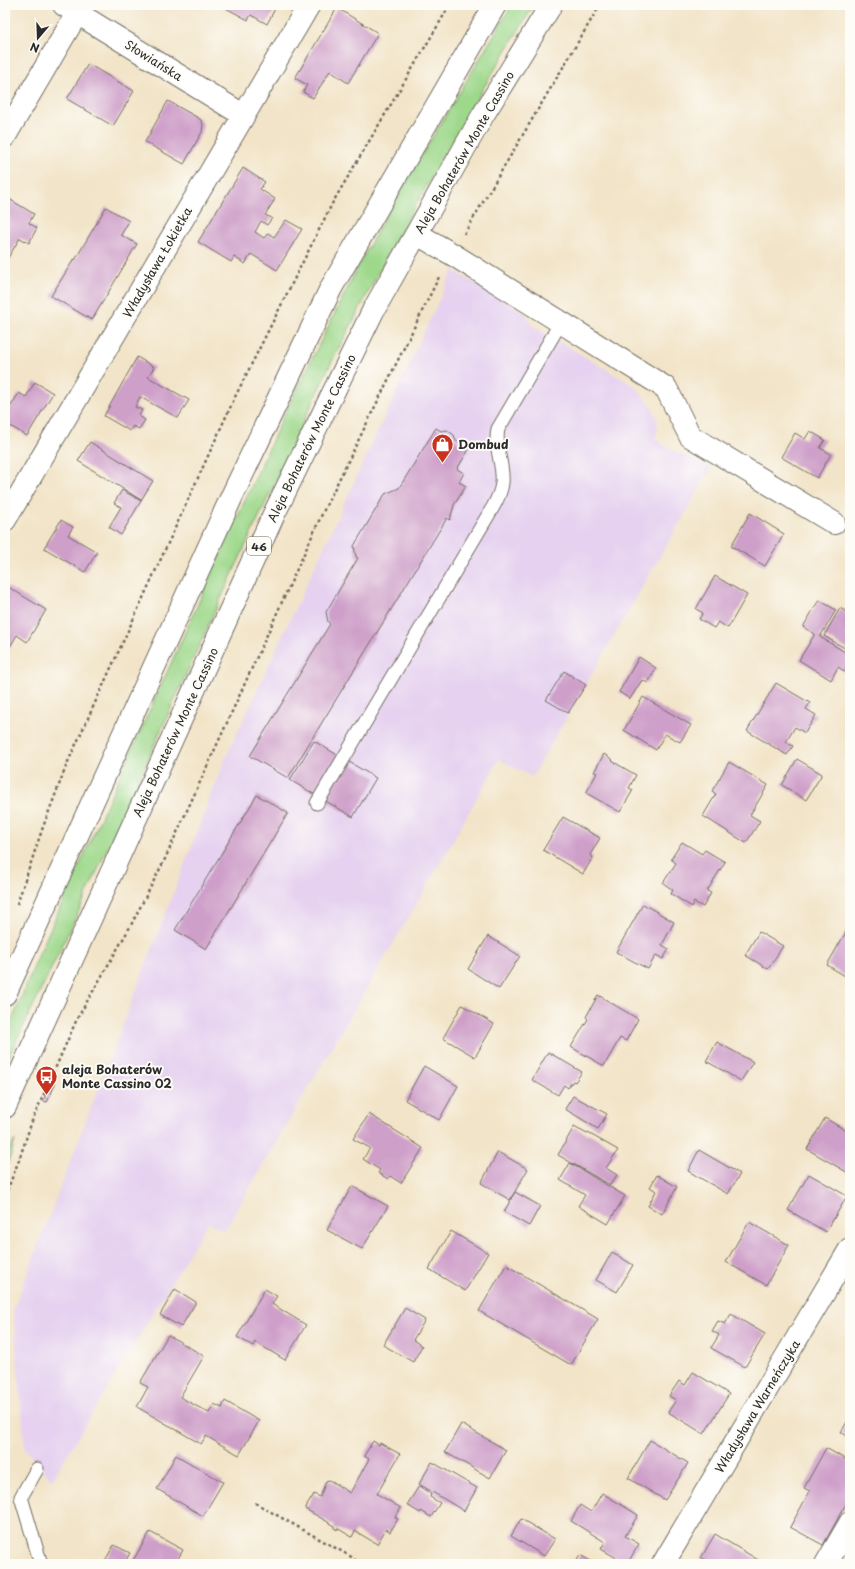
<svg xmlns="http://www.w3.org/2000/svg" width="855" height="1569" viewBox="0 0 855 1569" font-family="'Playpen Sans',sans-serif">
  <style>
    .built { fill: #e6d2f0 }
    .green { fill: #9ed88b; stroke: #64825b }
    .building { fill: #ce9fc9 }
    .lines { fill: none; stroke-linecap: round; stroke-linejoin: round }
    .service-casing { stroke: #716c62; stroke-width: 15 }
    .minor-casing { stroke: #716c62; stroke-width: 24 }
    .primary-casing { stroke: #716c62; stroke-width: 24 }
    .path { stroke: #716c62; stroke-width: 2.5; stroke-dasharray: 3 3; stroke-linecap: butt }
    .service { stroke: #fff; stroke-width: 13 }
    .minor { stroke: #fff; stroke-width: 22 }
    .primary { stroke: #fff; stroke-width: 22 }
    .labels { text-anchor: middle; dominant-baseline: central; stroke-width: 4; stroke-linejoin: round; paint-order: stroke }
    .shield { fill: #fdfcf7; stroke: #6a6a68; stroke-width: 1 }
    .shield-label { font-size: 11px; font-weight: bold; fill: #2b2b2b }
    .street-label { font-size: 12px; fill: #2b2b2b; stroke: #fdfcf7 }
    .poi-label { font-size: 12px; font-weight: bold; fill: #2b2b2b; stroke: #fdfcf7; text-anchor: start }
  </style>
  <rect width="100%" height="100%" fill="#fdfcf7"/>
  <filter id="ink" filterUnits="userSpaceOnUse"><feTurbulence type="fractalNoise" baseFrequency=".025" numOctaves="2"/><feDisplacementMap in="SourceGraphic" scale="8" xChannelSelector="R" yChannelSelector="G"/><feConvolveMatrix kernelMatrix="1 2 1 2 8 2 1 2 1" color-interpolation-filters="sRGB"/></filter>
  <filter id="wash" filterUnits="userSpaceOnUse"><feTurbulence type="fractalNoise" baseFrequency=".012" numOctaves="4" result="noise"/><feDisplacementMap in="SourceGraphic" scale="16" xChannelSelector="R" yChannelSelector="G"/><feGaussianBlur stdDeviation="0.9" result="paint"/><feColorMatrix in="noise" values="0 0 0 0 0 0 0 0 0 0 0 0 0 0 0 0 0 1.4 0 .05"/><feComposite in="paint" operator="in"/></filter>
  <g filter="url(#wash)">
    <rect width="100%" height="100%" fill="#f2e4c8"/>
    <polygon class="built" points="453,270 525,313 533,326 636,387 651,406 657,418 658,429 655,439 678,453 712,467 532,777 499,759 431,879 224,1231 208,1222 52,1480 25,1448 13,1310 225,759"/>
    <g class="green">
      <polygon points="512,5 534,5 473,105 395,241 330,365 208,626 84,900 5,1065 5,1038 39,954 283,417 362,259 389,210"/>
      <polygon points="15,1140 11,1155 5,1169 5,1157"/>
    </g>
    <g id="blocks">
      <g class="building">
        <polygon points="225,5 277,5 267,24 251,15 248,20 224,7"/>
        <polygon points="337,8 378,33 348,83 330,71 313,98 303,92 307,85 295,78"/>
        <polygon points="88,64 134,91 113,126 67,99"/>
        <polygon points="168,101 200,119 203,124 202,132 184,164 145,142"/>
        <polygon points="243,168 265,182 260,189 275,199 265,215 272,218 267,225 261,221 255,232 264,238 268,233 274,237 286,220 302,229 277,270 251,254 245,264 234,257 231,262 198,242"/>
        <polygon points="6,197 34,214 29,223 37,228 29,243 20,238 5,263"/>
        <polygon points="106,207 129,221 121,235 137,244 92,320 51,296 74,259 75,260"/>
        <polygon points="137,357 154,367 148,377 189,400 178,418 140,397 135,407 142,410 139,416 145,420 139,429 133,426 130,431 104,416"/>
        <polygon points="35,382 53,393 27,436 5,423 5,415 19,393 26,397"/>
        <polygon points="436,428 441,431 447,430 454,435 456,441 469,449 457,469 464,473 459,482 466,486 454,505 450,520 447,518 288,778 250,756 330,624 328,622 326,612 358,558 356,557 354,546 385,494 399,488"/>
        <polygon points="810,431 825,440 820,448 831,454 817,478 781,457 795,433 805,439"/>
        <polygon points="90,442 153,481 141,500 78,461"/>
        <polygon points="122,490 141,501 121,535 109,527 121,507 114,503"/>
        <polygon points="750,513 784,534 765,566 731,546"/>
        <polygon points="61,520 73,527 68,535 97,552 85,572 44,548"/>
        <polygon points="715,576 747,595 728,628 718,622 714,628 699,619 703,613 696,609"/>
        <polygon points="5,585 46,610 27,642 17,635 5,655"/>
        <polygon points="819,600 836,610 820,637 850,655 850,664 845,672 838,667 831,680 799,660 815,634 803,627"/>
        <polygon points="840,608 850,614 850,651 824,636"/>
        <polygon points="639,657 656,668 648,683 642,680 630,699 619,692"/>
        <polygon points="564,671 586,685 568,713 546,700"/>
        <polygon points="776,683 810,703 806,709 816,715 805,733 795,727 786,742 793,746 787,755 747,731"/>
        <polygon points="643,697 691,725 680,742 665,734 656,750 624,730"/>
        <polygon points="314,741 376,778 353,817 290,780"/>
        <polygon points="604,754 613,760 612,761 636,775 629,788 633,790 620,812 586,793 597,773 594,772"/>
        <polygon points="797,759 822,774 806,800 782,785"/>
        <polygon points="729,762 768,785 750,815 760,821 746,843 703,816 716,794 712,791"/>
        <polygon points="257,795 288,813 206,949 175,930"/>
        <polygon points="563,817 600,838 590,855 593,857 583,874 543,850"/>
        <polygon points="682,842 702,854 705,850 725,862 707,891 711,893 703,907 694,902 692,907 671,894 673,890 663,883 676,863 671,859"/>
        <polygon points="643,904 674,922 662,945 669,949 663,959 656,955 648,969 616,952"/>
        <polygon points="850,925 850,979 827,965"/>
        <polygon points="759,932 783,946 768,969 745,955"/>
        <polygon points="488,936 520,956 499,989 468,969"/>
        <polygon points="598,995 638,1019 626,1041 620,1038 604,1066 571,1047 588,1019 586,1017"/>
        <polygon points="462,1005 494,1024 475,1057 443,1038"/>
        <polygon points="717,1042 753,1062 741,1081 706,1061"/>
        <polygon points="548,1052 582,1072 575,1082 573,1081 568,1088 564,1085 558,1095 532,1080"/>
        <polygon points="424,1066 458,1086 439,1120 405,1100"/>
        <polygon points="51,1084 55,1085 47,1102 43,1101"/>
        <polygon points="573,1096 607,1114 598,1129 565,1109"/>
        <polygon points="369,1114 423,1148 401,1183 390,1176 388,1179 378,1173 380,1170 363,1159 370,1148 353,1139"/>
        <polygon points="825,1118 850,1133 850,1174 807,1149"/>
        <polygon points="574,1127 587,1134 588,1133 618,1150 606,1168 617,1175 610,1185 558,1155"/>
        <polygon points="699,1150 740,1174 728,1194 688,1171"/>
        <polygon points="498,1152 528,1169 510,1200 481,1183"/>
        <polygon points="570,1163 625,1196 608,1224 578,1206 585,1195 560,1180"/>
        <polygon points="809,1174 847,1196 826,1232 788,1210"/>
        <polygon points="657,1175 677,1187 662,1214 648,1206 656,1191 650,1187"/>
        <polygon points="352,1186 388,1206 362,1249 327,1230"/>
        <polygon points="515,1192 540,1206 529,1226 504,1212"/>
        <polygon points="749,1222 789,1245 766,1285 726,1262"/>
        <polygon points="451,1231 488,1253 465,1291 429,1269"/>
        <polygon points="612,1252 633,1265 617,1292 596,1280"/>
        <polygon points="506,1265 598,1319 571,1365 479,1311"/>
        <polygon points="175,1289 196,1302 181,1327 160,1315"/>
        <polygon points="265,1289 277,1296 272,1304 306,1325 285,1360 255,1342 253,1346 237,1337"/>
        <polygon points="405,1308 425,1320 413,1340 422,1346 413,1362 383,1345"/>
        <polygon points="731,1314 765,1334 745,1367 711,1348 719,1335 712,1331 718,1321 725,1324"/>
        <polygon points="168,1335 204,1356 180,1397 209,1413 214,1404 222,1408 225,1401 259,1421 239,1455 206,1436 201,1444 137,1407 148,1387 140,1383"/>
        <polygon points="693,1372 729,1394 704,1434 668,1412 676,1400 669,1396 679,1381 685,1385"/>
        <polygon points="850,1417 850,1438 841,1432"/>
        <polygon points="461,1424 506,1450 490,1478 445,1452"/>
        <polygon points="650,1440 688,1463 665,1500 628,1478"/>
        <polygon points="373,1441 379,1445 380,1443 400,1454 377,1494 401,1508 395,1517 398,1519 390,1532 386,1529 377,1544 355,1531 352,1537 337,1528 337,1530 334,1528 335,1526 305,1509 314,1494 320,1497 326,1481 329,1480 350,1493 369,1459 364,1456"/>
        <polygon points="826,1448 850,1462 850,1497 823,1545 790,1527 810,1491 804,1488"/>
        <polygon points="176,1455 223,1482 203,1516 157,1489"/>
        <polygon points="432,1462 477,1488 464,1511 419,1484"/>
        <polygon points="419,1486 431,1494 430,1497 440,1503 431,1517 421,1511 420,1513 407,1505"/>
        <polygon points="602,1493 638,1515 625,1536 639,1544 627,1564 601,1549 605,1542 571,1521 580,1505 591,1512"/>
        <polygon points="521,1519 555,1539 544,1556 511,1536"/>
        <polygon points="150,1532 183,1550 175,1564 136,1564 132,1562"/>
        <polygon points="715,1534 765,1564 711,1564 701,1558"/>
        <polygon points="114,1545 130,1553 124,1564 103,1564"/>
        <polygon points="580,1555 596,1564 575,1564"/>
      </g>
    </g>
  </g>
  <g filter="url(#ink)">
    <use href="#blocks" fill-opacity="0" stroke="#716c62" stroke-width="1"/>
    <g class="lines">
      <defs>
        <g id="service">
          <path d="M317 803 493 507C497 500 501 492 502 483 504 465 494 448 498 429L561 322"/>
          <polyline points="37,1469 21,1497 41,1564"/>
        </g>
        <g id="minor">
          <polyline points="64,5 243,115"/>
          <polyline points="5,136 82,5"/>
          <polyline points="417,234 452,254 666,388 690,436 834,523"/>
          <polyline points="5,520 309,5"/>
          <polyline points="663,1564 850,1249"/>
          <polyline points="826,1564 850,1523"/>
        </g>
        <g id="primary">
          <polyline points="5,994 232,496 331,288 495,5"/>
          <polyline points="5,1107 274,514 373,311 483,115 551,5"/>
        </g>
      </defs>
      <use href="#service" class="service-casing"/>
      <use href="#minor" class="minor-casing"/>
      <use href="#primary" class="primary-casing"/>
      <g class="path">
        <polyline points="464,234 600,5"/>
        <polyline points="17,904 43,827 67,764 235,397 333,202 450,5"/>
        <polyline points="5,1196 19,1160 32,1121 77,1019 130,927 164,861 323,512 440,275"/>
        <polyline points="255,1503 350,1556 360,1564"/>
      </g>
      <use href="#service" class="service"/>
      <use href="#minor" class="minor"/>
      <use href="#primary" class="primary"/>
    </g>
  </g>
  <defs>
    <symbol id="shop-pin" viewBox="-11 -11 22 30"><path d="M0 17L-7.5 6A9.5 9.5 0 1 1 7.5 6Z" fill="#c8321e" stroke="#fdfcf7"/><path d="M-5-2.5h2.3a2.7 3.5 0 0 1 5.4 0H5L5.5 6h-11ZM-1.5-2.5h3a1.5 2.3 0 0 0-3 0Z" fill="#fff"/></symbol>
    <symbol id="bus-pin" viewBox="-11 -11 22 30"><path d="M0 17L-7.5 6A9.5 9.5 0 1 1 7.5 6Z" fill="#c8321e" stroke="#fdfcf7"/><path d="M-5-6H5V4H4V6H2V4H-2V6H-4V4H-5ZM-3.5-4V0h7V-4ZM-3.5 1.2v1.5H-2V1.2ZM2 1.2v1.5H3.5V1.2Z" fill="#fff"/></symbol>
  </defs>
  <g fill-rule="evenodd">
    <use href="#shop-pin" x="430" y="432" width="25" height="34"/>
    <use href="#bus-pin" x="34" y="1064" width="25" height="34"/>
  </g>
  <g class="labels">
    <rect class="shield" x="247" y="537" width="24" height="18" rx="3"/>
    <g class="shield-label">
      <text x="259" y="546">46</text>
    </g>
    <g class="street-label">
      <text transform="translate(154 60) rotate(32)">Słowiańska</text>
      <text transform="translate(464 152) rotate(-60)">Aleja Bohaterów Monte Cassino</text>
      <text transform="translate(157 262) rotate(-60)">Władysława Łokietka</text>
      <text transform="translate(311 438) rotate(-64)">Aleja Bohaterów Monte Cassino</text>
      <text transform="translate(175 732) rotate(-65)">Aleja Bohaterów Monte Cassino</text>
      <text transform="translate(757 1406) rotate(-59)">Władysława Warneńczyka</text>
    </g>
    <g class="poi-label">
      <text x="458" y="444">Dombud</text>
      <text x="62" y="1069">aleja Bohaterów<tspan x="62" dy="14">Monte Cassino 02</tspan></text>
    </g>
  </g>
  <rect width="855" height="1569" fill="none" stroke="#fdfcf7" stroke-width="20"/>
  <g transform="translate(38 38) rotate(199)" stroke="#fdfcf7" stroke-width="3" paint-order="stroke">
  <path d="M0-3L7 15L0 10L-7 15Z" fill="#2b2b2b"/>
  <text y="-6" font-size="11" font-weight="bold" text-anchor="middle" fill="#2b2b2b">N</text>
  </g>
</svg>
